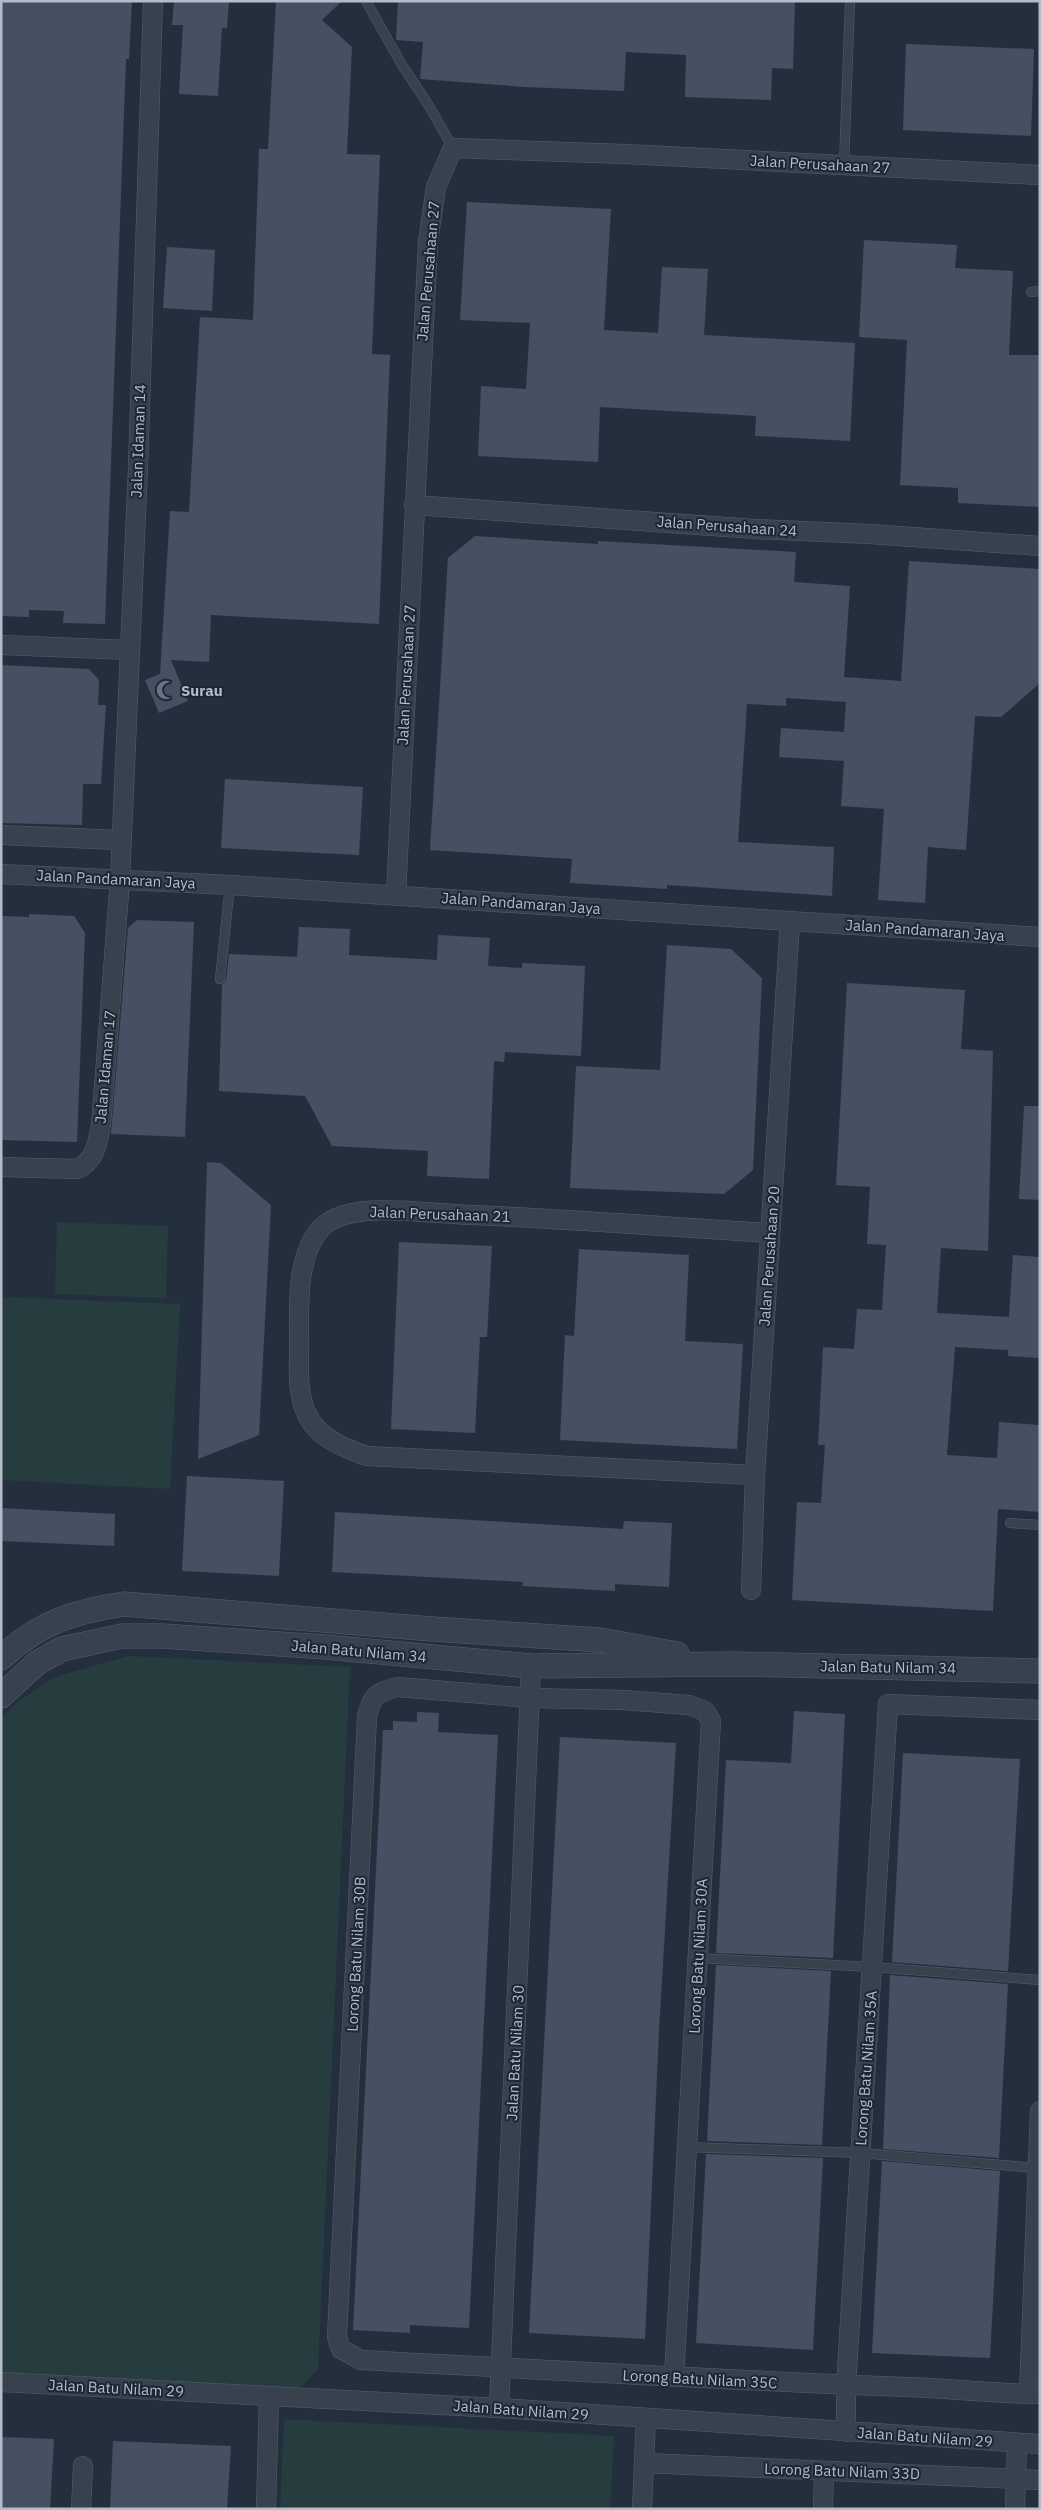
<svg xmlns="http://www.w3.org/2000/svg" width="1041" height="2510" viewBox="0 0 1041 2510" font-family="'IBM Plex Sans',sans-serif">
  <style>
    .green { fill: #263c3f }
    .building { fill: #455162 }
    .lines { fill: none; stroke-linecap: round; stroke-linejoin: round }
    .service-casing { stroke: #565f6c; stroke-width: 10 }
    .minor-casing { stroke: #565f6c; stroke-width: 20 }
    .tertiary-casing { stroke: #565f6c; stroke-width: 25 }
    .service { stroke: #38414e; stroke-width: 9 }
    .minor { stroke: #38414e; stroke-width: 19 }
    .tertiary { stroke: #38414e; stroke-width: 24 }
    .labels { text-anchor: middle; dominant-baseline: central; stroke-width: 4; stroke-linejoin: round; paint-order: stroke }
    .street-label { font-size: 15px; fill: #b4bcc9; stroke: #1d2633 }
    .poi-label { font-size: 15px; font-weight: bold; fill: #b4bcc9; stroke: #1d2633; text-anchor: start }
  </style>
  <rect width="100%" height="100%" fill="#242f3e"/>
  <g class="green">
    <polygon points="57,1222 168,1226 166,1298 55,1294"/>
    <polygon points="1,1297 180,1304 170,1489 1,1480"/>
    <polygon points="129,1656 350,1667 318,2369 299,2389 1,2372 1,1718 18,1702 54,1677"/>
    <polygon points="284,2419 614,2436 610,2509 280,2509"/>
  </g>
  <g class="building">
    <polygon points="1,1 132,1 129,59 126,59 105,624 63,623 64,611 29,610 29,617 1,616"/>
    <polygon points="174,1 229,1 227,28 222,28 218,96 179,94 183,25 172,25"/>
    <polygon points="276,1 342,1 322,20 352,47 347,154 380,155 372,354 390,355 379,624 211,615 209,662 171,660 188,701 159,713 145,680 160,674 170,511 189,512 200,317 253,320 259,149 268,149"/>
    <polygon points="398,1 795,1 793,69 772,68 771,100 685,97 686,55 626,52 624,91 526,87 420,79 423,42 396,40"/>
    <polygon points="906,44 1034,49 1031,136 903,130"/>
    <polygon points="467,202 611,209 604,330 658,333 662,267 708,269 704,335 855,343 850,441 755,436 756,416 600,407 598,462 478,456 481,386 526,389 530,323 460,320"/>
    <polygon points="864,240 957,245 955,268 1013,271 1009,355 1040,355 1040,507 958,503 958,488 900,485 907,340 859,337"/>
    <polygon points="167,247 215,250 212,311 163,308"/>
    <polygon points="475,536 598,544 598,541 796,552 794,582 850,586 844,677 901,681 909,561 1040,569 1040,683 1001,717 975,716 966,850 928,847 925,903 878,900 884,809 841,806 844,761 779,757 781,728 844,732 846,702 786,698 786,706 747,704 738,842 834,847 832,896 667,885 667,889 570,883 572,859 430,850 448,558"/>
    <polygon points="1,665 89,669 99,680 98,705 106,705 101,784 83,784 82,825 1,823"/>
    <polygon points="225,779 363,787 359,855 221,848"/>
    <polygon points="29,914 74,916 85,933 77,1142 1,1140 1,916 29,917"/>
    <polygon points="137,920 194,922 185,1137 111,1134 128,928"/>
    <polygon points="299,927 350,929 349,955 437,960 438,935 490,938 488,966 522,968 522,963 585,966 581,1056 505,1052 504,1062 494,1061 489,1179 427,1176 428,1151 332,1146 305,1096 219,1091 222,985 226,980 229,954 297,957"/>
    <polygon points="667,945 731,949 762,978 753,1170 724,1194 570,1188 576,1066 660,1070"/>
    <polygon points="847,983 965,990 961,1049 993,1051 988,1251 941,1248 937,1313 1009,1317 1013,1255 1040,1257 1040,1358 1008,1356 1008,1350 955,1347 947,1455 997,1458 999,1422 1040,1425 1040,1512 998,1509 993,1611 792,1600 797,1502 821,1503 825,1445 818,1445 823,1347 854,1349 857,1309 882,1310 886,1245 867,1244 870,1187 836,1185"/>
    <polygon points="1024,1106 1040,1106 1040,1200 1019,1199"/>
    <polygon points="207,1162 221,1163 271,1205 259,1435 198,1459"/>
    <polygon points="399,1242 492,1246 487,1337 480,1337 475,1433 391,1429"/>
    <polygon points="579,1249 689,1255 685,1341 743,1344 737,1449 560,1440 565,1335 574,1336"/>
    <polygon points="187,1476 284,1481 279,1576 182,1571"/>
    <polygon points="1,1508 115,1514 114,1546 1,1541"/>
    <polygon points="335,1512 623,1529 624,1521 672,1523 669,1587 615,1584 615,1591 522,1586 523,1582 332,1572"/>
    <polygon points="794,1711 845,1714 833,1958 716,1953 726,1760 791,1763"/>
    <polygon points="417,1712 439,1713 438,1732 498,1735 469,2328 410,2325 410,2333 353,2330 383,1730 393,1730 393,1721 417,1722"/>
    <polygon points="560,1737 676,1743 659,2031 645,2339 529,2333"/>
    <polygon points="903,1753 1020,1759 1008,1971 892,1962"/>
    <polygon points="716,1965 831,1971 822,2145 707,2141"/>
    <polygon points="890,1975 1008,1984 999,2158 883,2149"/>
    <polygon points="706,2154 823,2158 813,2350 696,2343"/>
    <polygon points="882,2161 1000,2171 990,2358 872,2353"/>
    <polygon points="1,2437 54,2439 50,2509 1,2509"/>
    <polygon points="113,2441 231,2446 227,2509 110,2509"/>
  </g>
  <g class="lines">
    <defs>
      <g id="service">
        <polyline points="366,1 402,65 429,106 453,148"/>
        <polyline points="844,165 850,1"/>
        <polyline points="1031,292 1040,291"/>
        <polyline points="220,979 230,885"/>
        <polyline points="1010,1523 1040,1525"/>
        <polyline points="698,1958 872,1967 1040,1980"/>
        <polyline points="687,2147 861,2153 1037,2168"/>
      </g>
      <g id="minor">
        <polyline points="414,505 755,529 870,534 1040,546"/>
        <polyline points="1,645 129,650"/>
        <polyline points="1,835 120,840"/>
        <polyline points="1,874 230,885 1040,937"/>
        <polyline points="396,895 428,242 436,187 453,148 625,154 1040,175"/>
        <path d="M1 1167 77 1169C96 1160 97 1144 101 1125L120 880 138 468 153 1"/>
        <path d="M755 1475 367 1456C310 1437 297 1416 299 1356 300 1316 293 1260 321 1228 333 1216 350 1213 366 1211 396 1208 440 1214 472 1215 571 1219 671 1227 770 1233"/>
        <polyline points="751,1590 755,1475 790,921"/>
        <path d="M674 2377 711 1721 705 1711 689 1705 623 1700 531 1698 397 1687C376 1693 372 1695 367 1717L337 2337 341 2349 361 2360C550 2370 740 2381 930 2388 967 2390 1003 2394 1040 2394"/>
        <polyline points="1,2382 499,2408 1040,2444"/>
        <polyline points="1029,2394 1040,2111"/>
        <polyline points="499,2408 531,1666"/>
        <polyline points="846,2432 846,2386 888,1704 1040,1710"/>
        <polyline points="645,2463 1040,2480"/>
        <polyline points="81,2509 83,2466"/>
        <polyline points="266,2509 269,2396"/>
        <polyline points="642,2509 646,2418"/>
        <polyline points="823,2509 824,2471"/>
        <polyline points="1015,2509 1017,2443"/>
      </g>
      <g id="tertiary">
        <path d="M1 1658C40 1622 73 1612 124 1604L432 1629 600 1640 677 1654"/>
        <polyline points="1,1696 37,1663 62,1649 122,1636 162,1636 325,1647 531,1666 735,1664 1040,1671"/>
      </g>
    </defs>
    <use href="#service" class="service-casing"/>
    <use href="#minor" class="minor-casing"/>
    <use href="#tertiary" class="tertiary-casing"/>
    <use href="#service" class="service"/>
    <use href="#minor" class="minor"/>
    <use href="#tertiary" class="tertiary"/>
  </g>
  <defs>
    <symbol id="mosque-bare" viewBox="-9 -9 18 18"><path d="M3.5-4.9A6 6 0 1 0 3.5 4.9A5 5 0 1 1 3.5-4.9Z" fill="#6b7280" stroke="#1d2633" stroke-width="2.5" paint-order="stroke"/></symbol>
  </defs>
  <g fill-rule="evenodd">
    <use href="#mosque-bare" x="152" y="676" width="28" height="28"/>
  </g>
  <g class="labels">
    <g class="street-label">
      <text transform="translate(820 164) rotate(3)">Jalan Perusahaan 27</text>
      <text transform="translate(428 271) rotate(-85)">Jalan Perusahaan 27</text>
      <text transform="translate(138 441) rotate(-88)">Jalan Idaman 14</text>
      <text transform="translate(727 526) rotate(4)">Jalan Perusahaan 24</text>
      <text transform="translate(406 675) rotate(-87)">Jalan Perusahaan 27</text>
      <text transform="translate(116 879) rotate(3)">Jalan Pandamaran Jaya</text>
      <text transform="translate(521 903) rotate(4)">Jalan Pandamaran Jaya</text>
      <text transform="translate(925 930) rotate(4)">Jalan Pandamaran Jaya</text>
      <text transform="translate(105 1067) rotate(-85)">Jalan Idaman 17</text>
      <text transform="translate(440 1214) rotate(2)">Jalan Perusahaan 21</text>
      <text transform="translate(769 1256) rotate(-86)">Jalan Perusahaan 20</text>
      <text transform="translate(359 1651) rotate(5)">Jalan Batu Nilam 34</text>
      <text transform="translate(888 1667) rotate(1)">Jalan Batu Nilam 34</text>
      <text transform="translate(356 1954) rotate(-87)">Lorong Batu Nilam 30B</text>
      <text transform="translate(698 1956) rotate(-87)">Lorong Batu Nilam 30A</text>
      <text transform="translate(515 2053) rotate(-87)">Jalan Batu Nilam 30</text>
      <text transform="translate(866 2068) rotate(-86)">Lorong Batu Nilam 35A</text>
      <text transform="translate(700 2379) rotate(3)">Lorong Batu Nilam 35C</text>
      <text transform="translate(116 2388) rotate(3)">Jalan Batu Nilam 29</text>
      <text transform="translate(521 2410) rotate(4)">Jalan Batu Nilam 29</text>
      <text transform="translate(925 2437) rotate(4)">Jalan Batu Nilam 29</text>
      <text transform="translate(842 2471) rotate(2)">Lorong Batu Nilam 33D</text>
    </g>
    <g class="poi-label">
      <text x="181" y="690">Surau</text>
    </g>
  </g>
  <rect width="1041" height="2510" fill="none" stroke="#b4bcc9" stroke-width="5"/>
</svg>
